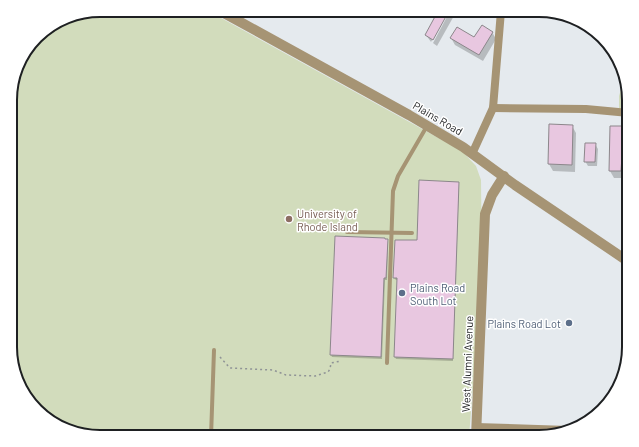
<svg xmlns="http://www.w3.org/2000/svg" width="639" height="447" viewBox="0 0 639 447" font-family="Barlow,sans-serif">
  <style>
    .green { fill: #d2dcbc }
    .shadow { fill: #0003 }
    .building { fill: #e8c7e0; stroke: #8c878b }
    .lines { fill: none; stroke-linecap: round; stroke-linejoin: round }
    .path { stroke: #8f9396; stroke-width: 1.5; stroke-dasharray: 2 3; stroke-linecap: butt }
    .service { stroke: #a69474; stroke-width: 4 }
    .minor { stroke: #a69474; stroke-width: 8 }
    .tertiary { stroke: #a69474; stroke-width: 10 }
    .education-dot { fill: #8d6e63; stroke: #fff; stroke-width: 1.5 }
    .service-dot { fill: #5c6f8a; stroke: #fff; stroke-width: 1.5 }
    .labels { text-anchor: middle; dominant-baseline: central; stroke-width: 3; stroke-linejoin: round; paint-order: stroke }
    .street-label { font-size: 11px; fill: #1e2022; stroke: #fff }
    .education-label { font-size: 11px; fill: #785e54; stroke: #fff; text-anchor: start }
    .service-label { font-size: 11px; fill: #4e5e75; stroke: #fff; text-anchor: start }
    .rim { fill: none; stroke: #1e2022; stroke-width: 2 }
  </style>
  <rect width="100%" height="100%" fill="#e5eaee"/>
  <g class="green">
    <polygon points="212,13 462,151 476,166 481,180 482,270 469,437 94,437 45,419 22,392 11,359 11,88 22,55 41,32 71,15"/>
    <polygon points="616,71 622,71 629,94 629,111 619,111 619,96 622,86"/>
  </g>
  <g class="shadow">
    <polygon points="448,11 431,42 426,35"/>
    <polygon points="450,11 453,11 455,14 437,46 433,43"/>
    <polygon points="492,32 496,39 483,61 455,45 451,38 475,39"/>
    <polygon points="550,125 572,126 576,133 575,172 553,171 549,164"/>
    <polygon points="623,127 627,134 625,178 614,178 610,171"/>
    <polygon points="595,144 598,149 597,166 588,166 585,161"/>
    <polygon points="458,183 459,184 453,361 396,359 395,357 398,280 396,280 394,278 396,241 418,241"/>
    <polygon points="336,237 387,240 388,242 387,280 385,280 382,359 332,357 331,355"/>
  </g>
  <g class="building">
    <polygon points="438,11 449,11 433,40 425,35"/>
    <polygon points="482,25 493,32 479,55 450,38 457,27 474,37"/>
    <polygon points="549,124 573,125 572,165 548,164"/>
    <polygon points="610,126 624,126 621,171 609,171"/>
    <polygon points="585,143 596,143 595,162 584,162"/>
    <polygon points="419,180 459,182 453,359 394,357 397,278 393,278 395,240 417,240"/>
    <polygon points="335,236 385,238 385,239 388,239 386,278 384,278 381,357 330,355"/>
  </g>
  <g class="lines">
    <polyline class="path" points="220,357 230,368 273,370 286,375 315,376 328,372 330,369 331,363 341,361"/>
    <g class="service">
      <polyline points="347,232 412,233"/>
      <polyline points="387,363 393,191 398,176 427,126"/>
      <polyline points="211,437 214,350"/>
    </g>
    <g class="minor">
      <polyline points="493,108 586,109 629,113"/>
      <polyline points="472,154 493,108 501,11"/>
      <polyline points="476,427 568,430"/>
    </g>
    <g class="tertiary">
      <polyline points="224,13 409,115 463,147 515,185 629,262"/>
      <polyline points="476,437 485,214 492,195 504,176"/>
    </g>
  </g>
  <circle class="education-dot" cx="289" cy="219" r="4"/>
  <g class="service-dot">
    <circle cx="402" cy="293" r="4"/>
    <circle cx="569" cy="323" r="4"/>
  </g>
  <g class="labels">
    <g class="street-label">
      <text transform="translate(438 118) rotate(30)">Plains Road</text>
      <text transform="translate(467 364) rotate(-88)">West Alumni Avenue</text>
    </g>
    <g class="education-label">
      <text x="297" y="213">University of<tspan x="297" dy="13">Rhode Island</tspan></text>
    </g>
    <g class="service-label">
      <text x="410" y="287">Plains Road<tspan x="410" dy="13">South Lot</tspan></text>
      <text x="561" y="323" text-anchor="end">Plains Road Lot</text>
    </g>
  </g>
  <path d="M0 0H639V447H0ZM100 17H539A83 83 0 0 1 622 100V347A83 83 0 0 1 539 430H100A83 83 0 0 1 17 347V100A83 83 0 0 1 100 17Z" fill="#fff" fill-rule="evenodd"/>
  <path class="rim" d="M100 17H539A83 83 0 0 1 622 100V347A83 83 0 0 1 539 430H100A83 83 0 0 1 17 347V100A83 83 0 0 1 100 17Z"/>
</svg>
